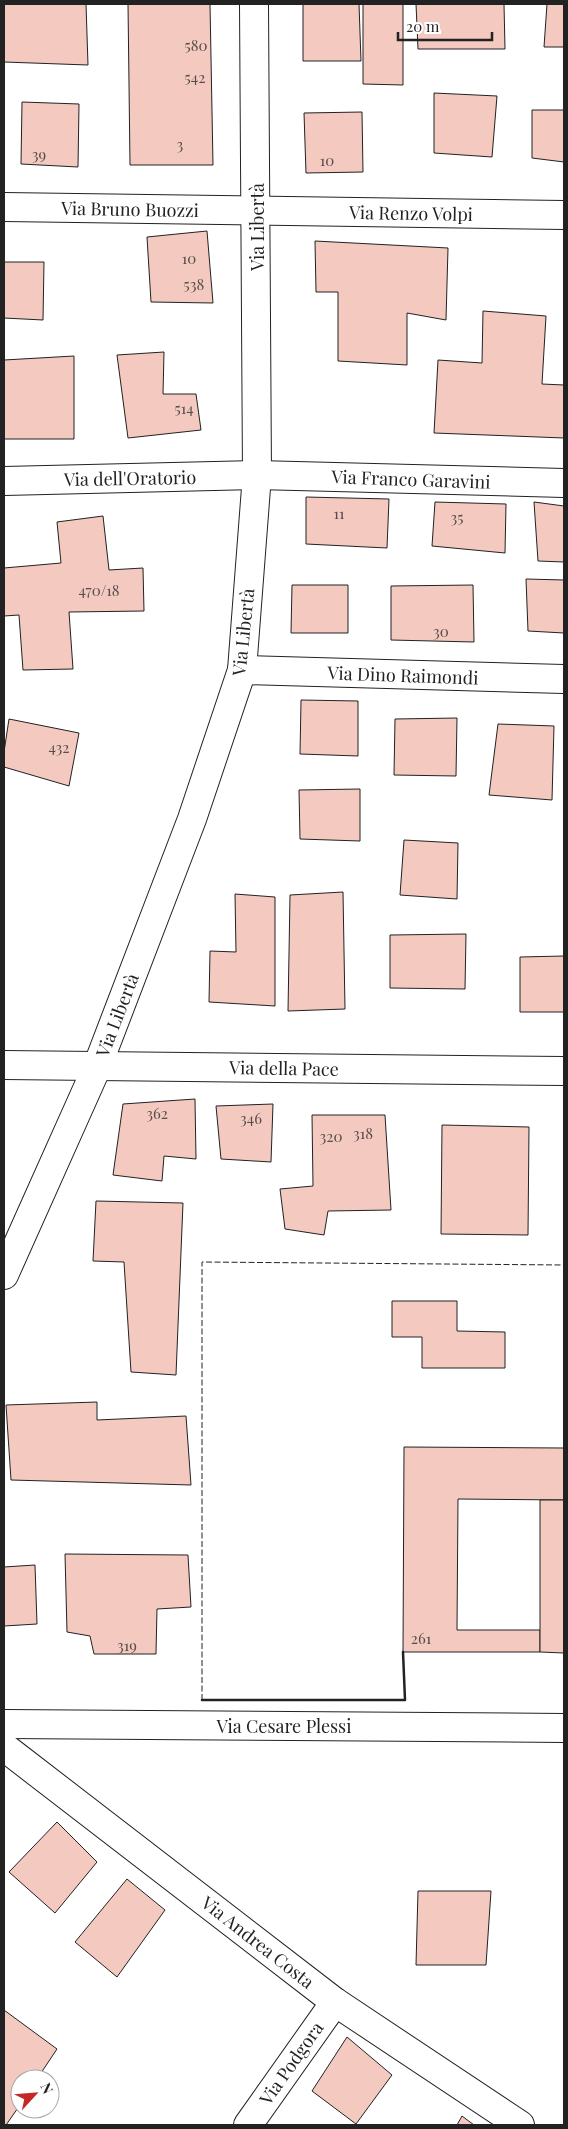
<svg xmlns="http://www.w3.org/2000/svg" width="568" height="2129" viewBox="0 0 568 2129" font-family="'Playfair Display',serif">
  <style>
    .building { fill: #f3c9c0; stroke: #222 }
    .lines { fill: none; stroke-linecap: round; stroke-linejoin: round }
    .minor-casing { stroke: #222; stroke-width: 30 }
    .minor { stroke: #fff; stroke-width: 28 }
    .fence { stroke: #222; stroke-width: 1; stroke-dasharray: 6 2.5; stroke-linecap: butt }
    .wall { stroke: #222; stroke-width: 2.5 }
    .labels { text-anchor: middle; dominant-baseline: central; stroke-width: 4; stroke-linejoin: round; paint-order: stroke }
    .number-label { font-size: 15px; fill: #564c4a }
    .street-label { font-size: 18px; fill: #222; stroke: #fff }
  </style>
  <rect width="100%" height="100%" fill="#fff"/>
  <g class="building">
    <polygon points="4,4 86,4 88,65 4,62"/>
    <polygon points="128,4 210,4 213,165 130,165"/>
    <polygon points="303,4 359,4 361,61 303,61"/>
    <polygon points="363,4 403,4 403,85 363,84"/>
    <polygon points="416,4 504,4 505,49 418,49"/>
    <polygon points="547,4 564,4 564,47 544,47"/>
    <polygon points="434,93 497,96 492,157 434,153"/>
    <polygon points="22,102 79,104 78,167 21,164"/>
    <polygon points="532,110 564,110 564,162 532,158"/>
    <polygon points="362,112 363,172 306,173 304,113"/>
    <polygon points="207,231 213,303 151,302 147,237"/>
    <polygon points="315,241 448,248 446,320 407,313 407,365 338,361 338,292 316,292"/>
    <polygon points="4,262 44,262 43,320 4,318"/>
    <polygon points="483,311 546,316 542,384 564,385 564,438 434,433 438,360 482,363"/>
    <polygon points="164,352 163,394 196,394 201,430 128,438 117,355"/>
    <polygon points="74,356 74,439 4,439 4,360"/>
    <polygon points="306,497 389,499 387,548 306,544"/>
    <polygon points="435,502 506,504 505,553 432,546"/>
    <polygon points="534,502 564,506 564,562 538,561"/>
    <polygon points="103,516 109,570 143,568 144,611 69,612 73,669 23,670 19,615 4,616 4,568 61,563 57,522"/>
    <polygon points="526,579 564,580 564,633 528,631"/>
    <polygon points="292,585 348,585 348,633 291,633"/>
    <polygon points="473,585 474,642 391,640 391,586"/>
    <polygon points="301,700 358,701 358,756 300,754"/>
    <polygon points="457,718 456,776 394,775 395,719"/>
    <polygon points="9,719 79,733 69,786 4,767 4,752"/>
    <polygon points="498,724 554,726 552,800 489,795"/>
    <polygon points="360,789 360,841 300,839 299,790"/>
    <polygon points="404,840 458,843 457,899 400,895"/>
    <polygon points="343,892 345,1009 288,1011 290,895"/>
    <polygon points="235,894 275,897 275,1006 209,1002 210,951 236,952"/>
    <polygon points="466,934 465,989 390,988 390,935"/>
    <polygon points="564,956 564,1012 520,1012 520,957"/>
    <polygon points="195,1099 196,1159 164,1156 162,1181 113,1175 123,1104"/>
    <polygon points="273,1104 271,1162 221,1159 216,1106"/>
    <polygon points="312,1115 385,1115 391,1210 328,1211 324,1235 285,1229 280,1189 313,1186"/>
    <polygon points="442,1125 529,1127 528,1235 441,1234"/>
    <polygon points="96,1201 183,1203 176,1375 131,1372 124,1262 93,1261"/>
    <polygon points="392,1301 457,1301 457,1331 505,1332 505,1368 422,1368 422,1337 392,1337"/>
    <polygon points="97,1402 97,1420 186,1416 191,1485 11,1480 6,1405"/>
    <polygon points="404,1447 564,1448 564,1500 458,1499 457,1630 540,1630 540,1652 403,1652"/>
    <polygon points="540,1500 564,1500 564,1653 540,1652"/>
    <polygon points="65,1554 188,1555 191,1607 157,1609 156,1654 94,1654 90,1636 67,1632"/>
    <polygon points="35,1565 37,1624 4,1626 4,1567"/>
    <polygon points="57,1822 97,1862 55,1913 9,1872"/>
    <polygon points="127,1879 165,1910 117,1977 75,1942"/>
    <polygon points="418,1891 491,1891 486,1965 416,1965"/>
    <polygon points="4,2010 57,2049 37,2079 20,2079 20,2105 6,2125 4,2125"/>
    <polygon points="347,2037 392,2075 356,2124 312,2091"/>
    <polygon points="462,2116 474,2125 457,2125"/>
  </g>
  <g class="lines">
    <defs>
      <g id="minor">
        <polyline points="4,207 564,215"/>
        <polyline points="4,481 257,475 564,483"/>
        <polyline points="242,670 564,679"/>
        <polyline points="4,1065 564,1071"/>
        <polyline points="4,1275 97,1067 192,819 242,670 257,475 254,4"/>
        <polyline points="4,1724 564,1728"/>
        <polyline points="4,1747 335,2002 520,2125"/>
        <polyline points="248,2125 335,2002"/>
      </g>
    </defs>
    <use href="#minor" class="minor-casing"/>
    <use href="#minor" class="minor"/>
    <polyline class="fence" points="202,1700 202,1262 564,1265"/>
    <polyline class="wall" points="202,1700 405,1700 403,1652"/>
  </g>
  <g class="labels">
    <g class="number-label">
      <text x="196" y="45">580</text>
      <text x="195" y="77">542</text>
      <text x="180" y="144">3</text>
      <text x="39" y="154">39</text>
      <text x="327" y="160">10</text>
      <text x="189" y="258">10</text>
      <text x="194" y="284">538</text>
      <text x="184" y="408">514</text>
      <text x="339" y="513">11</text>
      <text x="457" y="517">35</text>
      <text x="99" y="590">470/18</text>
      <text x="441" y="631">30</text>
      <text x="59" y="747">432</text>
      <text x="157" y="1113">362</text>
      <text x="251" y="1118">346</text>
      <text x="363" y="1133">318</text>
      <text x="331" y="1136">320</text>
      <text x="421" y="1638">261</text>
      <text x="127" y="1645">319</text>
    </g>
    <g class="street-label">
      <text transform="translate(130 209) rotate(1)">Via Bruno Buozzi</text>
      <text transform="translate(411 213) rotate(1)">Via Renzo Volpi</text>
      <text transform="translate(257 227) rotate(-90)">Via Libertà</text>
      <text transform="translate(130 478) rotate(-1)">Via dell'Oratorio</text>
      <text transform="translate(411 479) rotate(2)">Via Franco Garavini</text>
      <text transform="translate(243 632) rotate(-84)">Via Libertà</text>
      <text transform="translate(403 675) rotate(2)">Via Dino Raimondi</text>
      <text transform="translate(117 1015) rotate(-69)">Via Libertà</text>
      <text transform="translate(284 1068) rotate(1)">Via della Pace</text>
      <text x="284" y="1726">Via Cesare Plessi</text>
      <text transform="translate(258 1942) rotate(38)">Via Andrea Costa</text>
      <text transform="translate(291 2063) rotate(-55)">Via Podgora</text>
    </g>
  </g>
  <rect width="568" height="2129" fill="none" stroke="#222222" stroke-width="10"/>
  <g transform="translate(35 2094) rotate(64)"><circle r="24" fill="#ffffff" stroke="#a7a7a7"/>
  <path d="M0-4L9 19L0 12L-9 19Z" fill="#c62828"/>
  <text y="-8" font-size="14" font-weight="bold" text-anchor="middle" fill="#222222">N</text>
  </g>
  <path d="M398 32v8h94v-8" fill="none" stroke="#222222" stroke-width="2.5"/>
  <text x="406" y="32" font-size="15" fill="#222222" stroke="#ffffff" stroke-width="4" paint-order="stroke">20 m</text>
</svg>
